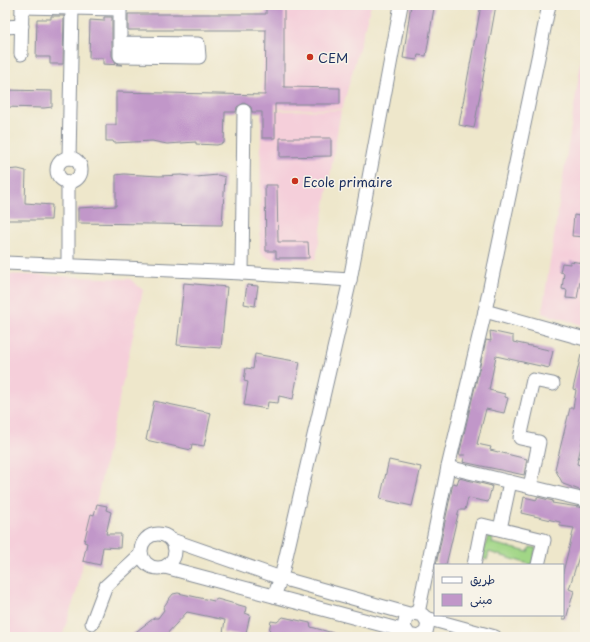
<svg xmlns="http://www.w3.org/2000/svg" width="590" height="642" viewBox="0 0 590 642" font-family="'Playpen Sans','Playpen Sans Arabic',sans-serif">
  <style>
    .built { fill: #f5cfda }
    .green { fill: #a1d686; stroke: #5e8272 }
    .building { fill: #c197c9 }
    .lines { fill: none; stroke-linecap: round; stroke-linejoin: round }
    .minor-casing { stroke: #848b94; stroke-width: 15 }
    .minor { stroke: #fff; stroke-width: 13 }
    .poi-dot { fill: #c8321e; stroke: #f7f3e8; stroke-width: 1.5 }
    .labels { text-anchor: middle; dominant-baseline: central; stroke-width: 3; stroke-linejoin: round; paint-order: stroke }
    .poi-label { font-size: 13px; fill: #1b2f5e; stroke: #f7f3e8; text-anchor: start }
  </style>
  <rect width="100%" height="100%" fill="#f7f3e8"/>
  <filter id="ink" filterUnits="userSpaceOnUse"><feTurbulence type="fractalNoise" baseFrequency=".025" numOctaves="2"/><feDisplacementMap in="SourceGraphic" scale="8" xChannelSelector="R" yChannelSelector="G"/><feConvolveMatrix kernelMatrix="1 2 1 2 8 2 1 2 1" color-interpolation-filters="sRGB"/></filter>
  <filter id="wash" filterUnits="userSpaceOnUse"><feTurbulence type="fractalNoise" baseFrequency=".012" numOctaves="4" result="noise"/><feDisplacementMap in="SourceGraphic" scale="16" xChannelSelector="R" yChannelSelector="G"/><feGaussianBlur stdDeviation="0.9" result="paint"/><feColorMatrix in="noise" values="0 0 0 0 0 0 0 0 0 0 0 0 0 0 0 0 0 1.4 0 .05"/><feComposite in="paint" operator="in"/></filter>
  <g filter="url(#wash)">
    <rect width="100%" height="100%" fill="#eee7cb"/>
    <g class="built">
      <polygon points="264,5 371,5 342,109 262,109"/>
      <polygon points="585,36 585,326 542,313"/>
      <polygon points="341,110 316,259 274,259 265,256 260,251 261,111"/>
      <polygon points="5,274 130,279 143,290 77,590 62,637 5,637"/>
    </g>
    <polygon class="green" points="488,536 493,537 492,543 528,552 530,547 536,548 532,565 489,552 487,560 482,558"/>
    <g id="blocks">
      <g class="building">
        <polygon points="266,5 284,5 284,87 340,88 340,104 275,104 275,138 262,138 262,112 252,112 251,107 244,103 237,107 236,112 225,112 224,143 217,145 196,144 196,142 167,144 152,141 114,143 113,141 106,141 106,125 116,125 116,92 265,95 266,30 128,30 128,14 266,14"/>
        <polygon points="411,5 429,5 428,7 434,8 426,56 418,55 417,60 403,58"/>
        <polygon points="481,5 496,5 474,128 459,125"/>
        <polygon points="51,16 64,16 63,64 50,64 50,57 36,57 37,19 51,19"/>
        <polygon points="104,17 112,17 112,56 116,63 122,65 103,64 103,58 89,58 90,20 104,21"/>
        <polygon points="5,90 52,91 52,107 44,108 5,107"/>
        <polygon points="280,138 331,138 331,156 280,157"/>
        <polygon points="18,169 26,171 25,203 52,205 51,220 5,220 5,170"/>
        <polygon points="124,174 159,176 181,175 196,177 218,175 225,177 222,225 78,223 78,208 116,206 116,175"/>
        <polygon points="265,185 277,185 278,242 308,242 309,258 276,258 276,251 266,251"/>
        <polygon points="574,215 585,217 585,237 572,236"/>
        <polygon points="570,261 583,263 577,299 566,298 567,290 562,289 564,273 560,272 562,263 570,264"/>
        <polygon points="184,283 227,287 221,348 177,345"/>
        <polygon points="247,285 258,286 255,306 244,304"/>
        <polygon points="490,331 513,336 513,342 553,351 549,368 496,356 489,390 505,394 505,397 508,398 504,413 486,409 477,444 491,447 490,450 527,459 524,475 463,462 465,455 459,455 486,340 491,341"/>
        <polygon points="255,354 300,362 293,399 279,396 278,403 268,402 267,409 244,405 248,382 244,381 246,368 253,369"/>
        <polygon points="581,355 585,355 585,429 577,464 585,467 585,492 563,484 555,469 570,408 573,408 576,390 573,389"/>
        <polygon points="154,401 211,413 204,446 192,444 191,450 146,440"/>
        <polygon points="389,460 421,467 412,506 380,499"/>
        <polygon points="459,478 492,486 488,502 468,498 465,510 459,510 446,565 436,565 453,483 457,484"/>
        <polygon points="524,497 537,500 537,497 553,501 552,503 585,508 585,546 583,546 580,553 569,589 574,591 566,619 563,619 563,572 574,528 560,526 560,522 521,513"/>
        <polygon points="97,504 107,506 106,510 111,512 106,534 121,534 120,548 103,547 100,565 83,561 87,543 84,542 91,514 94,515"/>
        <polygon points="178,593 214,601 217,599 246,607 245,613 250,615 245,637 223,633 225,620 187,612 164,637 129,637 154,618 158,618 164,610 163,608 169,599 173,594"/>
        <polygon points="283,617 310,623 311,627 337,634 336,637 268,637 271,621 277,622"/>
      </g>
    </g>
  </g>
  <g filter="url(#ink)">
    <use href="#blocks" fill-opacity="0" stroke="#848b94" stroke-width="1"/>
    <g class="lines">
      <defs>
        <g id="minor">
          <polyline points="22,7 120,9"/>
          <polyline points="5,27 22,26"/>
          <polyline points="120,43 198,44 199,57 120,56 120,5"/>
          <polyline points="21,54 22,5"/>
          <circle cx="69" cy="170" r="12"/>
          <polyline points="69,158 72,8"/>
          <polyline points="5,263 242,273 350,280 401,5"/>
          <polyline points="68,265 68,182"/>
          <polyline points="242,273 244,111"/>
          <polyline points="485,311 585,339"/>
          <polyline points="448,467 585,500"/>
          <polyline points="530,487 539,442 520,438 533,380 553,384"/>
          <polyline points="500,529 510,482"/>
          <circle cx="158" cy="551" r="17"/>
          <polyline points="172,540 281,578 409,614"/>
          <polyline points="474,565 482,525 544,540 538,565"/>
          <polyline points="165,567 405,631"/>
          <polyline points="274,596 281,578 350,280"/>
          <polyline points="418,613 448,467 485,311 549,5"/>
          <polyline points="426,618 495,637"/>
          <polyline points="92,623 106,586 141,554"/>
          <polyline points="418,637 426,632 428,623 423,615 414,613 406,618 404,627 409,635 419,637"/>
        </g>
      </defs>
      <use href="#minor" class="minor-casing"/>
      <use href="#minor" class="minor"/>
    </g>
  </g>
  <g class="poi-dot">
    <circle cx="310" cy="57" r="4"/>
    <circle cx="295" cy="181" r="4"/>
  </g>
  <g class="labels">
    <g class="poi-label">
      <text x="318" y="57">CEM</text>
      <text x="303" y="181">Ecole primaire</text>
    </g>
  </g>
  <rect width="590" height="642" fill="none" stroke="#f7f3e8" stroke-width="20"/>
  <rect x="434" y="564" width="130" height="52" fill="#f7f3e8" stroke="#9fa5b1"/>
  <rect x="442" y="577" width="20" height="6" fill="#ffffff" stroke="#9fa5b1"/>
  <text x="470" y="584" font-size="12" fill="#1b2f5e">طريق</text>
  <rect x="442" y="594" width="20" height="12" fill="#c197c9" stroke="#9fa5b1"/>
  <text x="470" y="604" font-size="12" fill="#1b2f5e">مبنى</text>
</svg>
